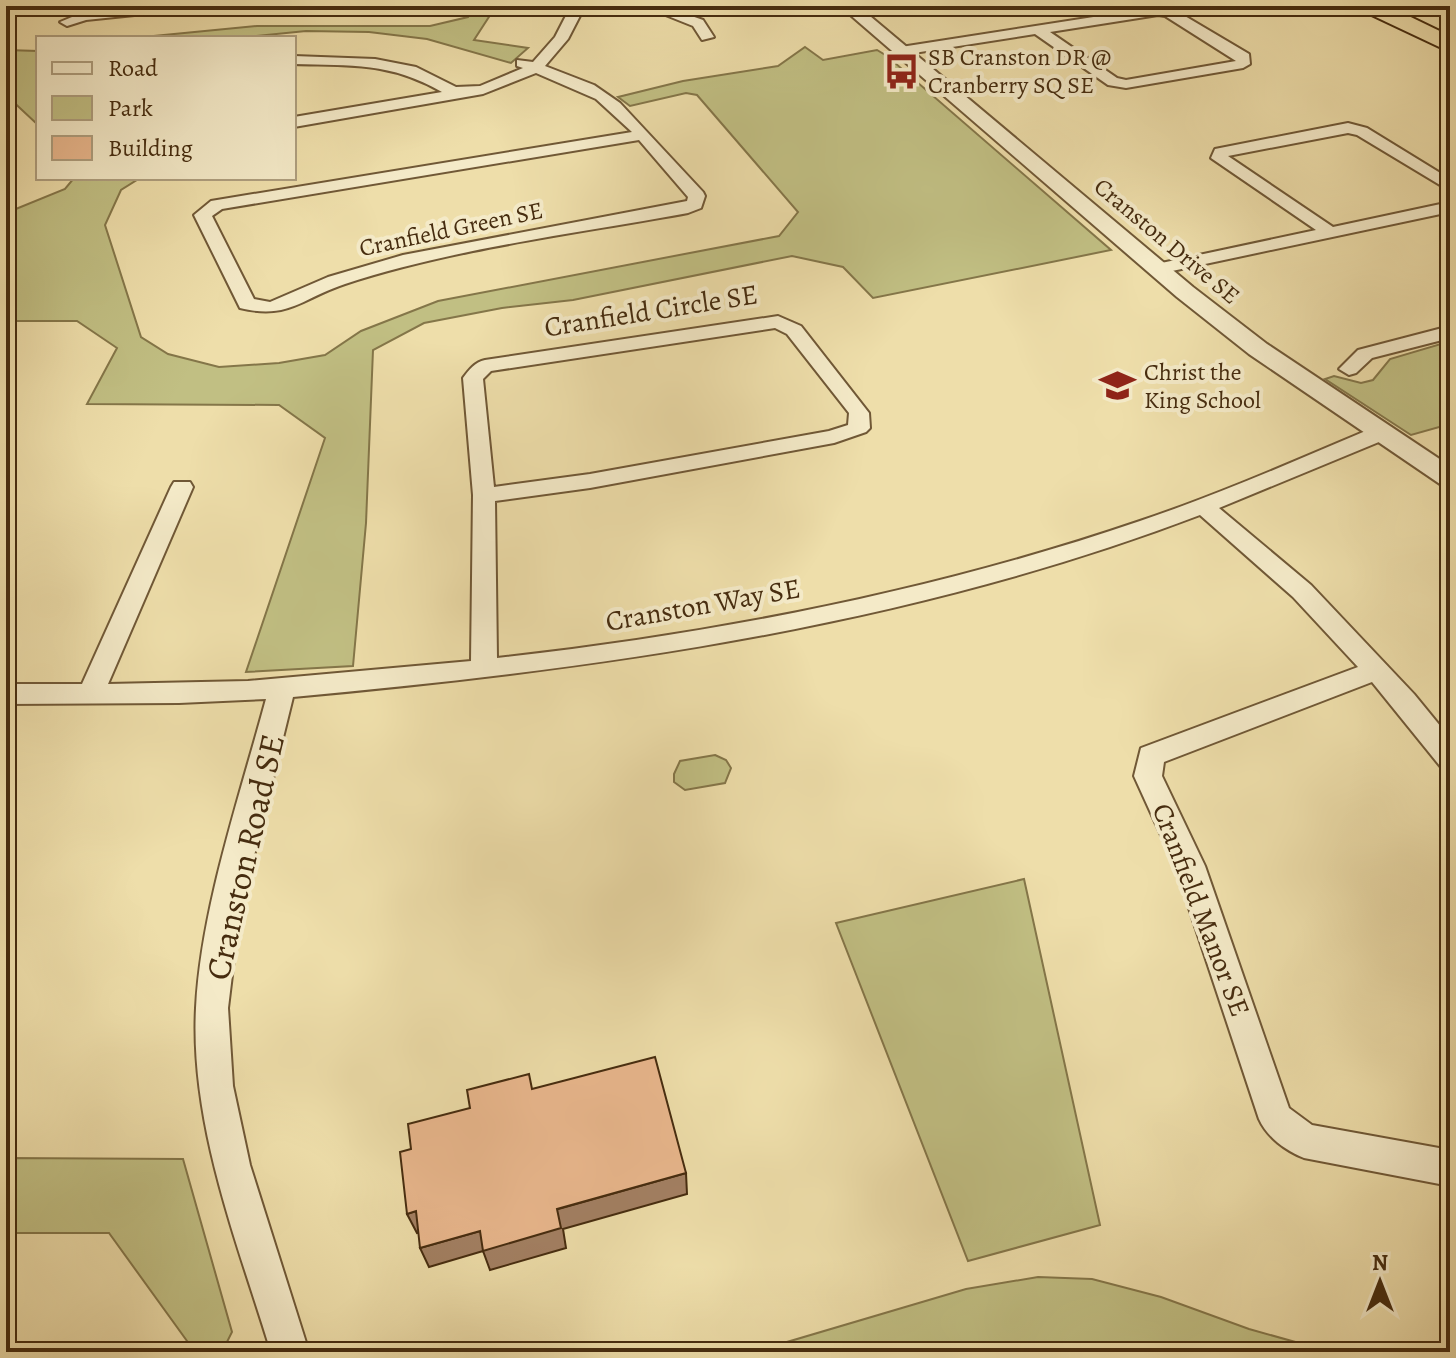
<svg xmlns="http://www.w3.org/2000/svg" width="1456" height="1358" viewBox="0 0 1456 1358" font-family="Alegreya,serif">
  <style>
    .green { fill: #c1bf83; stroke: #847649; stroke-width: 2 }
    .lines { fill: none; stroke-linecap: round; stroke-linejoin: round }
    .minor-casing { stroke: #705836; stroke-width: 4 }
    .tertiary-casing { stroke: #705836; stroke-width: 4 }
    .motorway-casing { stroke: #462c0f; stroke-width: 4 }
    .minor { fill: #f4eac8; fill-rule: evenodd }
    .tertiary { fill: #f4eac8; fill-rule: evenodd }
    .motorway { fill: #eedeaa; fill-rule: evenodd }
    .shaded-wall { fill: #a38063; stroke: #462c0f; stroke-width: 2 }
    .building { fill: #e9b78d; stroke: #462c0f; stroke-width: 2 }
    .labels { text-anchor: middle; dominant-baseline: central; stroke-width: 8; stroke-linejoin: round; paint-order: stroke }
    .far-poi-label { font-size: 24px; fill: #462c0f; stroke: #f4eac8; text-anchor: start }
    .far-street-label { font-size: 24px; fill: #462c0f; stroke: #f4eac8 }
    .street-label { font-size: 28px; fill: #462c0f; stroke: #f4eac8 }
    .near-street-label { font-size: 34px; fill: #462c0f; stroke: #f4eac8 }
  </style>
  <rect width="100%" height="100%" fill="#eedeaa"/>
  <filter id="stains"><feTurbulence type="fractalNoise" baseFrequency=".0025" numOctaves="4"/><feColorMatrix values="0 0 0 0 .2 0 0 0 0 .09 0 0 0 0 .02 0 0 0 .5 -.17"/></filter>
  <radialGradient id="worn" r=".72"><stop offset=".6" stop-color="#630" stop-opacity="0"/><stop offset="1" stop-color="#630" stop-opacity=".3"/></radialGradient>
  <g class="green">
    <polygon points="475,6 496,6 474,40 528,48 511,63 427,39 369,32 306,31 238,38 133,38 257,26 430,26 468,17"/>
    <polygon points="805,47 823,60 877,50 887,56 1111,250 873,298 843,267 792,256 573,300 502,308 424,323 373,350 366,523 353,666 246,672 325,438 279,405 87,404 117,348 77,321 6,321 6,213 65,189 74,178 140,178 121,190 105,225 141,337 168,354 219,367 279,363 325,355 361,331 438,301 779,236 798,212 697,95 686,93 630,106 618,97 683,81 778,66"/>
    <polygon points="6,50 38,51 38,125 6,95"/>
    <polygon points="1444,343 1450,347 1450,424 1411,435 1325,379 1334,376 1361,383 1373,380 1390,359"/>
    <polygon points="715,755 726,760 731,768 725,783 685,790 674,782 674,774 680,761"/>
    <polygon points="1024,879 1100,1225 968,1261 836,923"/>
    <polygon points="6,1158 183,1159 232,1332 222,1352 195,1352 109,1233 6,1233"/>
    <polygon points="1038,1277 1092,1279 1161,1297 1249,1329 1331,1352 753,1352 966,1289"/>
  </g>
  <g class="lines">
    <defs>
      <g id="minor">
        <polygon points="144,6 190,6 183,10 86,20 67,26 60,22 84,12"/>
        <path d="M571 6H585L568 39 545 66 594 85 620 103 703 192 705 196 701 208 688 213C574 234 455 248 345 284 302 298 289 320 240 308L194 215 211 201 632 132 596 99 536 73 483 94 294 127V117L442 92C390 62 352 66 294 64V56L375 59 416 67 456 87 480 86 523 68 517 66V60L533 62 555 37ZM639 140 688 197 687 201 403 255 328 277 270 302 254 299 212 216 222 209Z"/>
        <polygon points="643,6 663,6 703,20 714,37 702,40 693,26"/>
        <path d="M1158 7 1173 9 1249 54 1250 64 1243 68 1126 88 1108 85 1035 34 901 55 894 51 901 47ZM1158 15 1165 16 1236 61 1126 80 1117 78 1050 32Z"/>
        <polygon points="1348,123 1367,128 1450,179 1450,191 1357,135 1348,133 1228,156 1333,227 1450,202 1450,212 1158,274 1152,273 1149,269 1152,265 1316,230 1211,158 1215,149"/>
        <path d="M778 316 801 326 869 413 870 428 866 432 834 443 590 488 495 501 497 658C714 634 932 592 1140 521 1220 494 1297 460 1375 427H1391L1394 432 1391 437 1219 508 1311 585 1414 694 1450 738V769L1440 766 1372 682 1164 762 1162 776 1205 866 1289 1108 1312 1125 1450 1150V1186L1304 1158C1286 1151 1267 1137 1259 1119L1175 866 1134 776 1141 748 1358 667 1293 597 1200 515C910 626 600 669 293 697L239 917 228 1008 233 1086 250 1165 309 1352H271C237 1241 190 1125 196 1008 201 908 240 796 266 699L179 703 6 704V684H82L171 487 174 482H190L193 487 108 684 248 681 471 661 473 495 463 378C469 370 475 362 485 360ZM775 328 787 334 849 413 848 425 829 431 590 474 494 487 483 379 491 371Z"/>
        <polygon points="1450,326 1450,338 1372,358 1356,373 1349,375 1339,369 1358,350"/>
      </g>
      <polygon id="tertiary" points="840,6 858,6 1193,287 1267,344 1450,466 1450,486 1440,484 1249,354 1177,297"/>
      <polygon id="motorway" points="1360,6 1388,6 1450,36 1450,52 1363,11"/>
    </defs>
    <use href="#minor" class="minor-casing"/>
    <use href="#tertiary" class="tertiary-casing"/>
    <use href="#motorway" class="motorway-casing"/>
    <use href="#minor" class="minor"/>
    <use href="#tertiary" class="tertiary"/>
    <use href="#motorway" class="motorway"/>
  </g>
  <g class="shaded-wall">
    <polygon points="686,1173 687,1194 563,1229 566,1248 490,1270 483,1251 429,1267 420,1248"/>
    <polygon points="416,1211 425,1231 417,1233 407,1214"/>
  </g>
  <polygon class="building" points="655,1057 686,1173 557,1209 561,1228 483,1251 480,1231 420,1248 416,1211 407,1214 400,1152 411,1149 408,1124 470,1108 467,1090 529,1074 532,1089"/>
  <defs>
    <symbol id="bus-bare" viewBox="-9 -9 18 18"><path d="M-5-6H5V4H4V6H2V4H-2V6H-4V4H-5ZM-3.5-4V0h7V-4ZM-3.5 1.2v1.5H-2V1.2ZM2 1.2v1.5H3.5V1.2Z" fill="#8f2418" stroke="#f4eac8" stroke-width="2.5" paint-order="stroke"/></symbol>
    <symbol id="school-bare" viewBox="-9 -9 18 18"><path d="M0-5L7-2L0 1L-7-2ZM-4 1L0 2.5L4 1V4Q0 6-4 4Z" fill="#8f2418" stroke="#f4eac8" stroke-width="2.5" paint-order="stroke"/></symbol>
  </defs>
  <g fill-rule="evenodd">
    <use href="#bus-bare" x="876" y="46" width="51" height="51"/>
    <use href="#school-bare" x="1092" y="360" width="51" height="51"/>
  </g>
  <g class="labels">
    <g class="far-poi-label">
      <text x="928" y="57">SB Cranston DR @<tspan x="928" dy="28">Cranberry SQ SE</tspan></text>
      <text x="1144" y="372">Christ the<tspan x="1144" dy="28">King School</tspan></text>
    </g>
    <g class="far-street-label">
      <text transform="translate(451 229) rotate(-12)">Cranfield Green SE</text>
      <text transform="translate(1167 241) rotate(40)">Cranston Drive SE</text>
    </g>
    <g class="street-label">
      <text transform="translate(651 311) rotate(-9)">Cranfield Circle SE</text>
      <text transform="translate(703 605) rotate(-10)">Cranston Way SE</text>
      <text transform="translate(1201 910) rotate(69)">Cranfield Manor SE</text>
    </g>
    <g class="near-street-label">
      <text transform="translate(245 857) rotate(-77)">Cranston Road SE</text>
    </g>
  </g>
  <rect width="1456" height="1358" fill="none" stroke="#eedeaa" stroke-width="32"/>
  <rect x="8" y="8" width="1440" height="1342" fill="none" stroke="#462c0f" stroke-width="4"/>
  <rect x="16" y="16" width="1424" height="1326" fill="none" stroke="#462c0f" stroke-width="2"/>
  <rect x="36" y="36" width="260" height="144" fill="#f4eac8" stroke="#ae9e7e" stroke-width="2"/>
  <rect x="52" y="62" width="40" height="12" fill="#f4eac8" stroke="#ae9e7e" stroke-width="2"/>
  <text x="108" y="76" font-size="24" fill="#462c0f">Road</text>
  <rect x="52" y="96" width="40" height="24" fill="#c1bf83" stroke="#ae9e7e" stroke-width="2"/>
  <text x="108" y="116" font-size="24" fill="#462c0f">Park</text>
  <rect x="52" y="136" width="40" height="24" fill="#e9b78d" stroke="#ae9e7e" stroke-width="2"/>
  <text x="108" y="156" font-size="24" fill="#462c0f">Building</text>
  <g transform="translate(1380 1282)" stroke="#f4eac8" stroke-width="6" paint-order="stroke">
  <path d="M0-6L14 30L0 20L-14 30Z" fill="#462c0f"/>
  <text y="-12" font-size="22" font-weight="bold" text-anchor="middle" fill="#462c0f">N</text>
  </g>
  <rect width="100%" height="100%" filter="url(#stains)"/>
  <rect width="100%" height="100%" fill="url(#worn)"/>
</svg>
